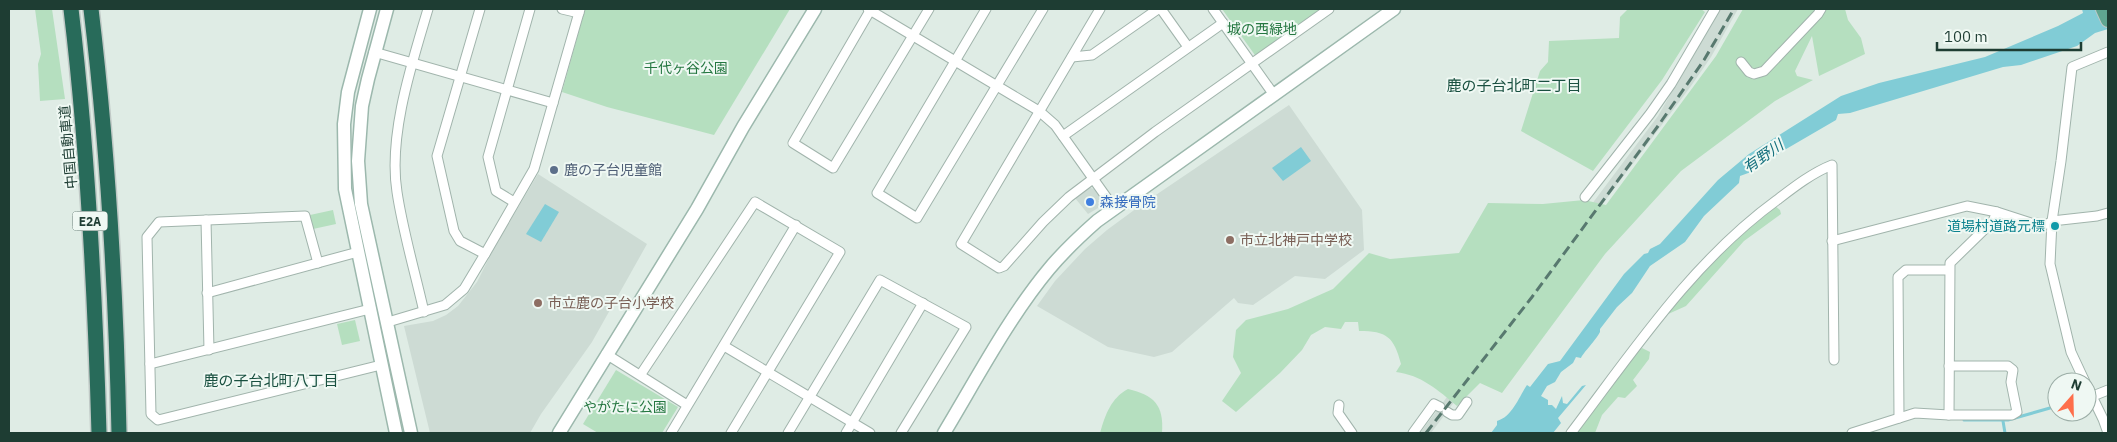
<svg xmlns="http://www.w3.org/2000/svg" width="2117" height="442" viewBox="0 0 2117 442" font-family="'IBM Plex Sans','Noto Sans JP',sans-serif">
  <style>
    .built { fill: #cddbd4 }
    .green { fill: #b5dfbf }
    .water { fill: #81ccd6 }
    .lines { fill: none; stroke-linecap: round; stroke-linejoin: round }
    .stream { stroke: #81ccd6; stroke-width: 3 }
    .street-casing { stroke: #a1b4ac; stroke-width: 11 }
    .secondary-casing { stroke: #9cb8ad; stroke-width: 15 }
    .primary-casing { stroke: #c0c9c6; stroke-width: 16 }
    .highway-casing { stroke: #c0c9c6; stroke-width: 18 }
    .street { stroke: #fff; stroke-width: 9 }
    .secondary { stroke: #fff; stroke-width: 12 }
    .primary { stroke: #5fa590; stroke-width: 14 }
    .highway { stroke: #286b5a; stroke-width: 15 }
    .rail { stroke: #58796f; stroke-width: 3; stroke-dasharray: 10 5; stroke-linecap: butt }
    .service-dot { fill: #5c6f8a; stroke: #eff8f3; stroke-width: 2 }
    .shop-dot { fill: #3f7fe0; stroke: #eff8f3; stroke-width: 2 }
    .culture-dot { fill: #0f9aa8; stroke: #eff8f3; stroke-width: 2 }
    .education-dot { fill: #8d6e63; stroke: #eff8f3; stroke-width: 2 }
    .labels { text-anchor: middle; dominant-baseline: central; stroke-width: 4; stroke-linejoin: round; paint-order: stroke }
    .shield { fill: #eff8f3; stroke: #5d756d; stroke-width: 1 }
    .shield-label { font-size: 12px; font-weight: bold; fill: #1e3d33 }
    .park-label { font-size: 14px; fill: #257741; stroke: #eff8f3 }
    .street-label { font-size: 14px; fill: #1e3d33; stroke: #eff8f3 }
    .service-label { font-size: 14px; fill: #4e5e75; stroke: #eff8f3; text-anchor: start }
    .shop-label { font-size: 14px; fill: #366cbe; stroke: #eff8f3; text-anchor: start }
    .culture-label { font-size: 14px; fill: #0d838f; stroke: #eff8f3; text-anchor: end }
    .education-label { font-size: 14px; fill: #785e54; stroke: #eff8f3; text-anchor: start }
    .neighbourhood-label { font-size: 15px; fill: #195040; stroke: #eff8f3 }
    .water-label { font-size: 15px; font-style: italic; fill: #14707d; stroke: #eff8f3 }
  </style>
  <rect width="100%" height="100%" fill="#dfece5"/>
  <g class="built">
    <polygon points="1720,9 1738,9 1711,57 1691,86 1431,433 1420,433 1658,116"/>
    <polygon points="1289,105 1362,210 1364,250 1325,279 1295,276 1253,305 1238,303 1234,298 1172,352 1154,357 1108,347 1037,306 1055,281 1085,249 1107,230 1141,205"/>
    <polygon points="538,174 647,244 592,342 541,414 530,433 430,433 404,326 433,321 446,315 458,306 477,282 493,250"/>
    <polygon points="1088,187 1094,189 1101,198 1098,208 1088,214 1075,198"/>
  </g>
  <g class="green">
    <polygon points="35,9 52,9 65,99 40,101 38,64 41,54"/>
    <polygon points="585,9 790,9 714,135 607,107 562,92"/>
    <polygon points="1222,9 1325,9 1257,58"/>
    <polygon points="1628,9 1701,9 1705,12 1662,80 1593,171 1521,131 1540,71 1548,62 1549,41 1619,38 1620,17"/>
    <path d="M1743 9H1821L1823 12 1827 9H1845L1848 20 1861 38 1865 54 1819 76 1812 36 1795 71 1797 76 1813 80 1775 101 1681 171 1605 254 1502 393 1480 383 1457 406C1438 390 1421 375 1396 372L1401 364C1394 337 1387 331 1359 331L1358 322H1345L1341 329 1325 327 1311 335 1302 350 1280 373 1236 412 1222 401 1241 373 1233 357 1236 330 1246 320 1288 309 1333 289 1369 253 1390 259 1459 253 1488 203 1543 204 1584 200 1606 205 1716 56Z"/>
    <path d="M1775 206 1780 210 1781 214 1744 241 1686 306 1666 315C1698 275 1734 237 1775 206Z"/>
    <polygon points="333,210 336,224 313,229 310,215"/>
    <polygon points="355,320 360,341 342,345 337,324"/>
    <polygon points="1642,348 1650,352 1649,359 1633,380 1637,386 1625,398 1618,397 1602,415 1595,433 1577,433 1637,351"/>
    <polygon points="616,370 678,407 662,433 598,433 583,424"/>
    <path d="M1128 389C1154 395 1164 405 1162 433H1100C1105 415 1111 398 1128 389Z"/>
  </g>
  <g class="water">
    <path d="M2082 9H2108V29L2095 33 2077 46 2021 65 2003 67 1850 113 1838 114 1836 120 1764 162 1751 172 1740 176 1739 183 1704 216 1685 242 1650 266 1632 293 1617 307 1600 329V332C1596 340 1583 353 1581 358L1576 357 1573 363 1561 372 1555 382 1547 386 1541 396 1548 400V405H1552L1556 409 1562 396 1563 403 1567 404 1582 386 1586 385 1558 418 1561 423 1553 433H1491L1497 425V421C1512 417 1519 397 1527 385L1530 387 1548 364 1560 361 1624 274 1644 254 1648 253 1650 249 1660 244 1718 180 1749 154 1841 96 1879 83 1985 57 2058 26 2083 13Z"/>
    <polygon points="1301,147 1311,161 1283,181 1272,168"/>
    <polygon points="545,204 559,212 541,242 526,234"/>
  </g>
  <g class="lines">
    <g class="stream">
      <polyline points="1964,420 2008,420 2057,406"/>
      <polyline points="2003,421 2005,433"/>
    </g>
    <defs>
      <g id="street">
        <polyline points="480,9 437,156 454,231 460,241 485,254"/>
        <polyline points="562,9 579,13"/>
        <polyline points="868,9 1039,111 1055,125 1114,208"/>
        <polyline points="871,9 793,143 833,168 929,9"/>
        <polyline points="986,9 877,193 917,218 1043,9"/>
        <polyline points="1100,9 961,244 999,268 1004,266 1043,222 1069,197 1155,132 1329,9"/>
        <polyline points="1161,9 1188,47"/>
        <polyline points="1213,9 1274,95"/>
        <polyline points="374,52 553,103"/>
        <polyline points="1072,57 1092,55 1158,9"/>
        <polyline points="1741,62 1749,72 1754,74 1764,71 1818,14 1821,9"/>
        <polyline points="1063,136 1223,23"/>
        <polyline points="1585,197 1650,114 1671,84 1715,9"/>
        <polyline points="514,202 496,191 488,157 530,9"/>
        <polyline points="206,220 209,350"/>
        <polyline points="1832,241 1967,206 1997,212 2031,223 2048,224 2052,221 2097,216 2108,213"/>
        <polyline points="318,263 305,216 159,222 147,237 151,414 158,420 381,365"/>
        <polyline points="207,293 358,252"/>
        <path d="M424 312C415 272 403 232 397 192 388 135 412 63 428 9"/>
        <polyline points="388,322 445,305 464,289 485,254 534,169 580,9"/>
        <polyline points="724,346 870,433"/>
        <polyline points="606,354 687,405"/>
        <polyline points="150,364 370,309"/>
        <polyline points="1949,366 2008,366 2013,370 2011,382 2017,412 2012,415 1949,415"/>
        <polyline points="641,374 755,202 840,252 731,433"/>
        <polyline points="2085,382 2071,352 2050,264 2052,221 2061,161 2072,67 2108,52"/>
        <polyline points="2087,386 2103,419 2108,433"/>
        <polyline points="2093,396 2108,390"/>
        <polyline points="1339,405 1338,413 1352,433"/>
        <polyline points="1447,412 1452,415 1458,415 1467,402"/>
        <polyline points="1899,418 1898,277 1906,270 1949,270"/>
        <polyline points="671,433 796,225"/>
        <polyline points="788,433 880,280 966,327 901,433"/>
        <polyline points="846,433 923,303"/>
        <polyline points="1413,433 1434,404 1440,407"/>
        <path d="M1571 433C1634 350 1692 262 1777 200 1794 187 1812 173 1832 165L1834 360"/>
        <polyline points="1852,433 1915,413 1949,415 1950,263 1993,221 1997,212"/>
      </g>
      <g id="secondary">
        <polyline points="370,9 348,92 344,124 345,189 396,433"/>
        <polyline points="387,9 368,79 362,106 358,161 361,204 411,433"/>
        <polyline points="559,433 697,209 743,127 815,9"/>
        <path d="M944 433C976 380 1009 317 1049 269 1064 251 1080 236 1097 221L1394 9"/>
      </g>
      <polyline id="primary" points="2103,9 2108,20"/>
      <g id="highway">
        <path d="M71 9C88 150 95 291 99 433"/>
        <path d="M91 9C108 150 116 291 119 433"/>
      </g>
    </defs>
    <use href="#street" class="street-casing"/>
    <use href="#secondary" class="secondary-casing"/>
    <use href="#primary" class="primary-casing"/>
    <use href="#highway" class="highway-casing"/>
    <use href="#street" class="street"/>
    <use href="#secondary" class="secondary"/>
    <use href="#primary" class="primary"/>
    <use href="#highway" class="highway"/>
    <polyline class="rail" points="1426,433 1532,297 1658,126 1704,60 1734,9"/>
  </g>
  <circle class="service-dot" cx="554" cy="170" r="5"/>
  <circle class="shop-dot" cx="1090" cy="202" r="5"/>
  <circle class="culture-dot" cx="2055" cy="226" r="5"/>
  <g class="education-dot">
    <circle cx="1230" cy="240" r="5"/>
    <circle cx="538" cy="303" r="5"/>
  </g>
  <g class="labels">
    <rect class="shield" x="72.5" y="211.5" width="35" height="19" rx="4"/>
    <g class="shield-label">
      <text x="90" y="221">E2A</text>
    </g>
    <g class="park-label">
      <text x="1262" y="29">城の西緑地</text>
      <text x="686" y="68">千代ヶ谷公園</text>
      <text x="625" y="407">やがたに公園</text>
    </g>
    <g class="street-label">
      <text transform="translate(68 147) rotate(-95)">中国自動車道</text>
    </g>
    <g class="service-label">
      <text x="564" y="170">鹿の子台児童館</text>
    </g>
    <g class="shop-label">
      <text x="1100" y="202">森接骨院</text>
    </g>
    <g class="culture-label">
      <text x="2045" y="226">道場村道路元標</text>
    </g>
    <g class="education-label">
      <text x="1240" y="240">市立北神戸中学校</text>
      <text x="548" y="303">市立鹿の子台小学校</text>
    </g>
    <g class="neighbourhood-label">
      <text x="1514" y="85">鹿の子台北町二丁目</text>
      <text x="271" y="380">鹿の子台北町八丁目</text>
    </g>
    <g class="water-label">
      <text transform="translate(1763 156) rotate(-35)">有野川</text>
    </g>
  </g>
  <rect width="2117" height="442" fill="none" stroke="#1e3d33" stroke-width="20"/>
  <g transform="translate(2072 397) rotate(20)"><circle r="24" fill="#eff8f3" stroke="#9bada6"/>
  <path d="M0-4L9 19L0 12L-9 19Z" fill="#fe6f4b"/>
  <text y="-8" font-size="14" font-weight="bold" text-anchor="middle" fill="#1e3d33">N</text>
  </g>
  <path d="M1937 42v8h144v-8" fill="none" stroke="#1e3d33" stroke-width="2.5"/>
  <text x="1944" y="42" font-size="15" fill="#1e3d33" stroke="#eff8f3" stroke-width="4" paint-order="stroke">100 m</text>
</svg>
